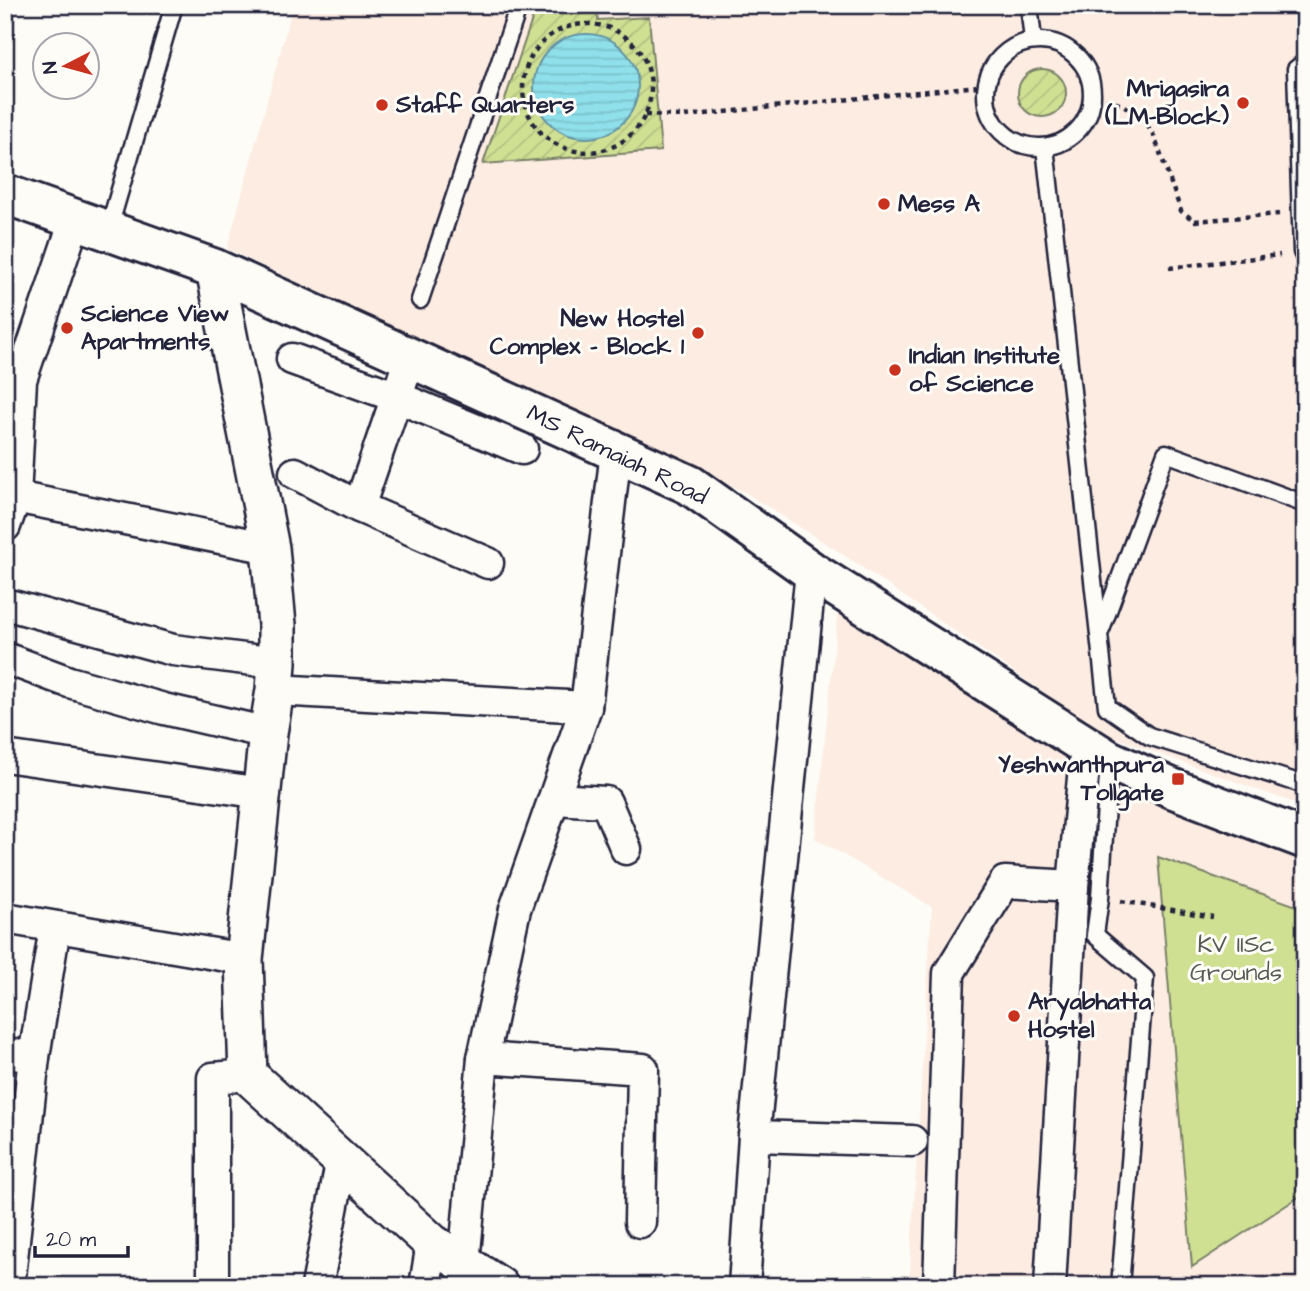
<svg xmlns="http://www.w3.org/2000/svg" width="1310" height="1291" viewBox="0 0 1310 1291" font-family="'Architects Daughter',sans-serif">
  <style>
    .built { fill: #fdece2 }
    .green { fill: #d0e093; stroke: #798167; stroke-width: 2 }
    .garden { fill: url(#garden-furrows); stroke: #798167; stroke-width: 2 }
    .water { fill: url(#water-rules); stroke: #6394a4; stroke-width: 2 }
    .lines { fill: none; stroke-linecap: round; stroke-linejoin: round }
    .service-casing { stroke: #22223b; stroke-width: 21 }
    .minor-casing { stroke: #22223b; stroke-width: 35 }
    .tertiary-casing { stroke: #22223b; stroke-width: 42 }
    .secondary-casing { stroke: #22223b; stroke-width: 44 }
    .path { stroke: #22223b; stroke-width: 4.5; stroke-dasharray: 5 5; stroke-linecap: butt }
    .service { stroke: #fdfcf7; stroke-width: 16 }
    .minor { stroke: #fdfcf7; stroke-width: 30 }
    .tertiary { stroke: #fdfcf7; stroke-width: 37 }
    .secondary { stroke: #fdfcf7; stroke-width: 38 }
    .poi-dot { fill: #c8321e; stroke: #fdfcf7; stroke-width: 2.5 }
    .labels { text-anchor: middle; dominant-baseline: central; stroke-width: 6; stroke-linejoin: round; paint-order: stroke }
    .poi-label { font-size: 24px; font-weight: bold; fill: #22223b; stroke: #fdfcf7; text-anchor: start }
    .street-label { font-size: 24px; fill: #22223b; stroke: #fdfcf7 }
    .park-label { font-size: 24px; fill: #565b55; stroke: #fdfcf7 }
  </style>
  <defs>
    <pattern id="garden-furrows" width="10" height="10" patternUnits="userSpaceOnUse" patternTransform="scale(1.75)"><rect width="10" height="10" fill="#d0e093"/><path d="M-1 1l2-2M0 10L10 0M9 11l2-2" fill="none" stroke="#b2c080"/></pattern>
    <pattern id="water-rules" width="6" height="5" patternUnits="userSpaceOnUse" patternTransform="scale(1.75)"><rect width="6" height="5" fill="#8fe0ea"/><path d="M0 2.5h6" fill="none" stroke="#7bc0ca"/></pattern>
  </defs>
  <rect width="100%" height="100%" fill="#fdfcf7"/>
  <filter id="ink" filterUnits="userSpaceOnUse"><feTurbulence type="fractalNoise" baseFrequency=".0143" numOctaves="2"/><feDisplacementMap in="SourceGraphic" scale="14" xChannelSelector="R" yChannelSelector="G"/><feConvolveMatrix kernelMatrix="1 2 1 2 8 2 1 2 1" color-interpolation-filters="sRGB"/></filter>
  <g filter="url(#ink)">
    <g class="built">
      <polygon points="293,5 1305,5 1305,807 1105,734 841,553 744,492 227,249"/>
      <polygon points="838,611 1090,770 1107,779 1305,858 1305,1286 909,1286 932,907 815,838"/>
    </g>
    <polygon class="green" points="1158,857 1305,909 1305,1193 1192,1267"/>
    <g class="garden">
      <polygon points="537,5 596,5 598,20 649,17 661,151 483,164"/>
      <circle cx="1042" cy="93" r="24"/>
    </g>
    <circle class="water" cx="586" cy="86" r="52"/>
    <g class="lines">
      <defs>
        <g id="service">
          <polyline points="1029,5 1033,40"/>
          <circle cx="1039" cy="94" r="53"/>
          <polyline points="1305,62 1296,69 1302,252 1305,258"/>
          <polyline points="1045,147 1107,707 1149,736 1305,785"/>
          <polyline points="108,231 174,5"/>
          <polyline points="420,300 519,5"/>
          <polyline points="1101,630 1166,453 1305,504"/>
          <polyline points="1109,760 1100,898 1095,935 1145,978 1120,1286"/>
        </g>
        <g id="minor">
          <polyline points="410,358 359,507 488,563"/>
          <polyline points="292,359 397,397 522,449"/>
          <polyline points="295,473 359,507"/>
          <polyline points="5,495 270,548"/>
          <polyline points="5,526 15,498 21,380 75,220"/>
          <polyline points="5,604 173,650 277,663"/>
          <polyline points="5,658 69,682 164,709 268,733"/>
          <polyline points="275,690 586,707 616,451"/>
          <polyline points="5,756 262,793"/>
          <polyline points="554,799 606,802 626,849"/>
          <polyline points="5,918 244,959"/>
          <polyline points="5,1053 34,1057"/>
          <polyline points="483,1058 643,1069 640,1222"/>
          <polyline points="754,1136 912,1141"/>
          <polyline points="464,1263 483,1058 515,909 586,707"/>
          <polyline points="9,1286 34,1057 55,927"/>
          <polyline points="213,1286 213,1078 248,1075"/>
          <polyline points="317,1286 342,1159"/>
          <polyline points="425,1286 432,1243"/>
          <polyline points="744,1286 754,1136 811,571"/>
          <polyline points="939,1286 949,973 1005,882 1073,886"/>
          <polyline points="1050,1286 1073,886 1086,745"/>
        </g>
        <polyline id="tertiary" points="215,269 270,548 277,625 277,663 275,690 268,733 244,959 248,1075 432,1243 499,1286"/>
        <polyline id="secondary" points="5,194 215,269 690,485 811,571 1109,760 1174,789 1305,839"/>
      </defs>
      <use href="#service" class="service-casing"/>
      <use href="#minor" class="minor-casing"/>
      <use href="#tertiary" class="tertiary-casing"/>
      <use href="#secondary" class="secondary-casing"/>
      <g class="path">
        <circle cx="587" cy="88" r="64"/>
        <polyline points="1093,88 1095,97 1123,105 1141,116 1154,136 1181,211 1195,221 1279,214"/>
        <polyline points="645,115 685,116 987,85"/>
        <polyline points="1169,268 1280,255"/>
        <polyline points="1121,901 1213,917"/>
      </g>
      <use href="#service" class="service"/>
      <use href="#minor" class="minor"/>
      <use href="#tertiary" class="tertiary"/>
      <use href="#secondary" class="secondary"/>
    </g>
  </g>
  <g class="poi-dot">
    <circle cx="1243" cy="103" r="7"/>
    <circle cx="382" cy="105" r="7"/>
    <circle cx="884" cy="204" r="7"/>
    <circle cx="67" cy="328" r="7"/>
    <circle cx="698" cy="333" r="7"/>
    <circle cx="895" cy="370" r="7"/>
    <rect x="1171" y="772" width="14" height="14" rx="3.5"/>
    <circle cx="1014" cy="1016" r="7"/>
  </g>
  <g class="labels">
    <g class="poi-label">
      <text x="1229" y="89" text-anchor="end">Mrigasira<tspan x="1229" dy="28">(LM-Block)</tspan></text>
      <text x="396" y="105">Staff Quarters</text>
      <text x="898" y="204">Mess A</text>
      <text x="81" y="314">Science View<tspan x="81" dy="28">Apartments</tspan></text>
      <text x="684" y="319" text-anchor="end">New Hostel<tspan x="684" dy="28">Complex - Block 1</tspan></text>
      <text x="909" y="356">Indian Institute<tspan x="909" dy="28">of Science</tspan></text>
      <text x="1164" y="765" text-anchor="end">Yeshwanthpura<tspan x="1164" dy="28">Tollgate</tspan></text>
      <text x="1028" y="1002">Aryabhatta<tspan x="1028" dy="28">Hostel</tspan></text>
    </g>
    <g class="street-label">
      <text transform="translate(617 455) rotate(26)">MS Ramaiah Road</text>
    </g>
    <g class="park-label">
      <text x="1236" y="945">KV IISc<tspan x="1236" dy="28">Grounds</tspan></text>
    </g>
  </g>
  <rect width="1310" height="1291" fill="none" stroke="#fdfcf7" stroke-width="28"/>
  <rect x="14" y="14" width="1282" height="1263" fill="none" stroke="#22223b" stroke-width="2.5" filter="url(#ink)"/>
  <g transform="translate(66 66) rotate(264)"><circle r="33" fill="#fdfcf7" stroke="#a5a5ac" stroke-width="2"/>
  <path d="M0-5L12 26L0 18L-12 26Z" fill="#c8321e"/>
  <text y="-10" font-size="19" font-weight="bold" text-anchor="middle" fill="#22223b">N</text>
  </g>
  <path d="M35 1246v10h93v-10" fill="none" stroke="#22223b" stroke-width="3.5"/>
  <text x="46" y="1246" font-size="21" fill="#22223b" stroke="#fdfcf7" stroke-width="5" paint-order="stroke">20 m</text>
</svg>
